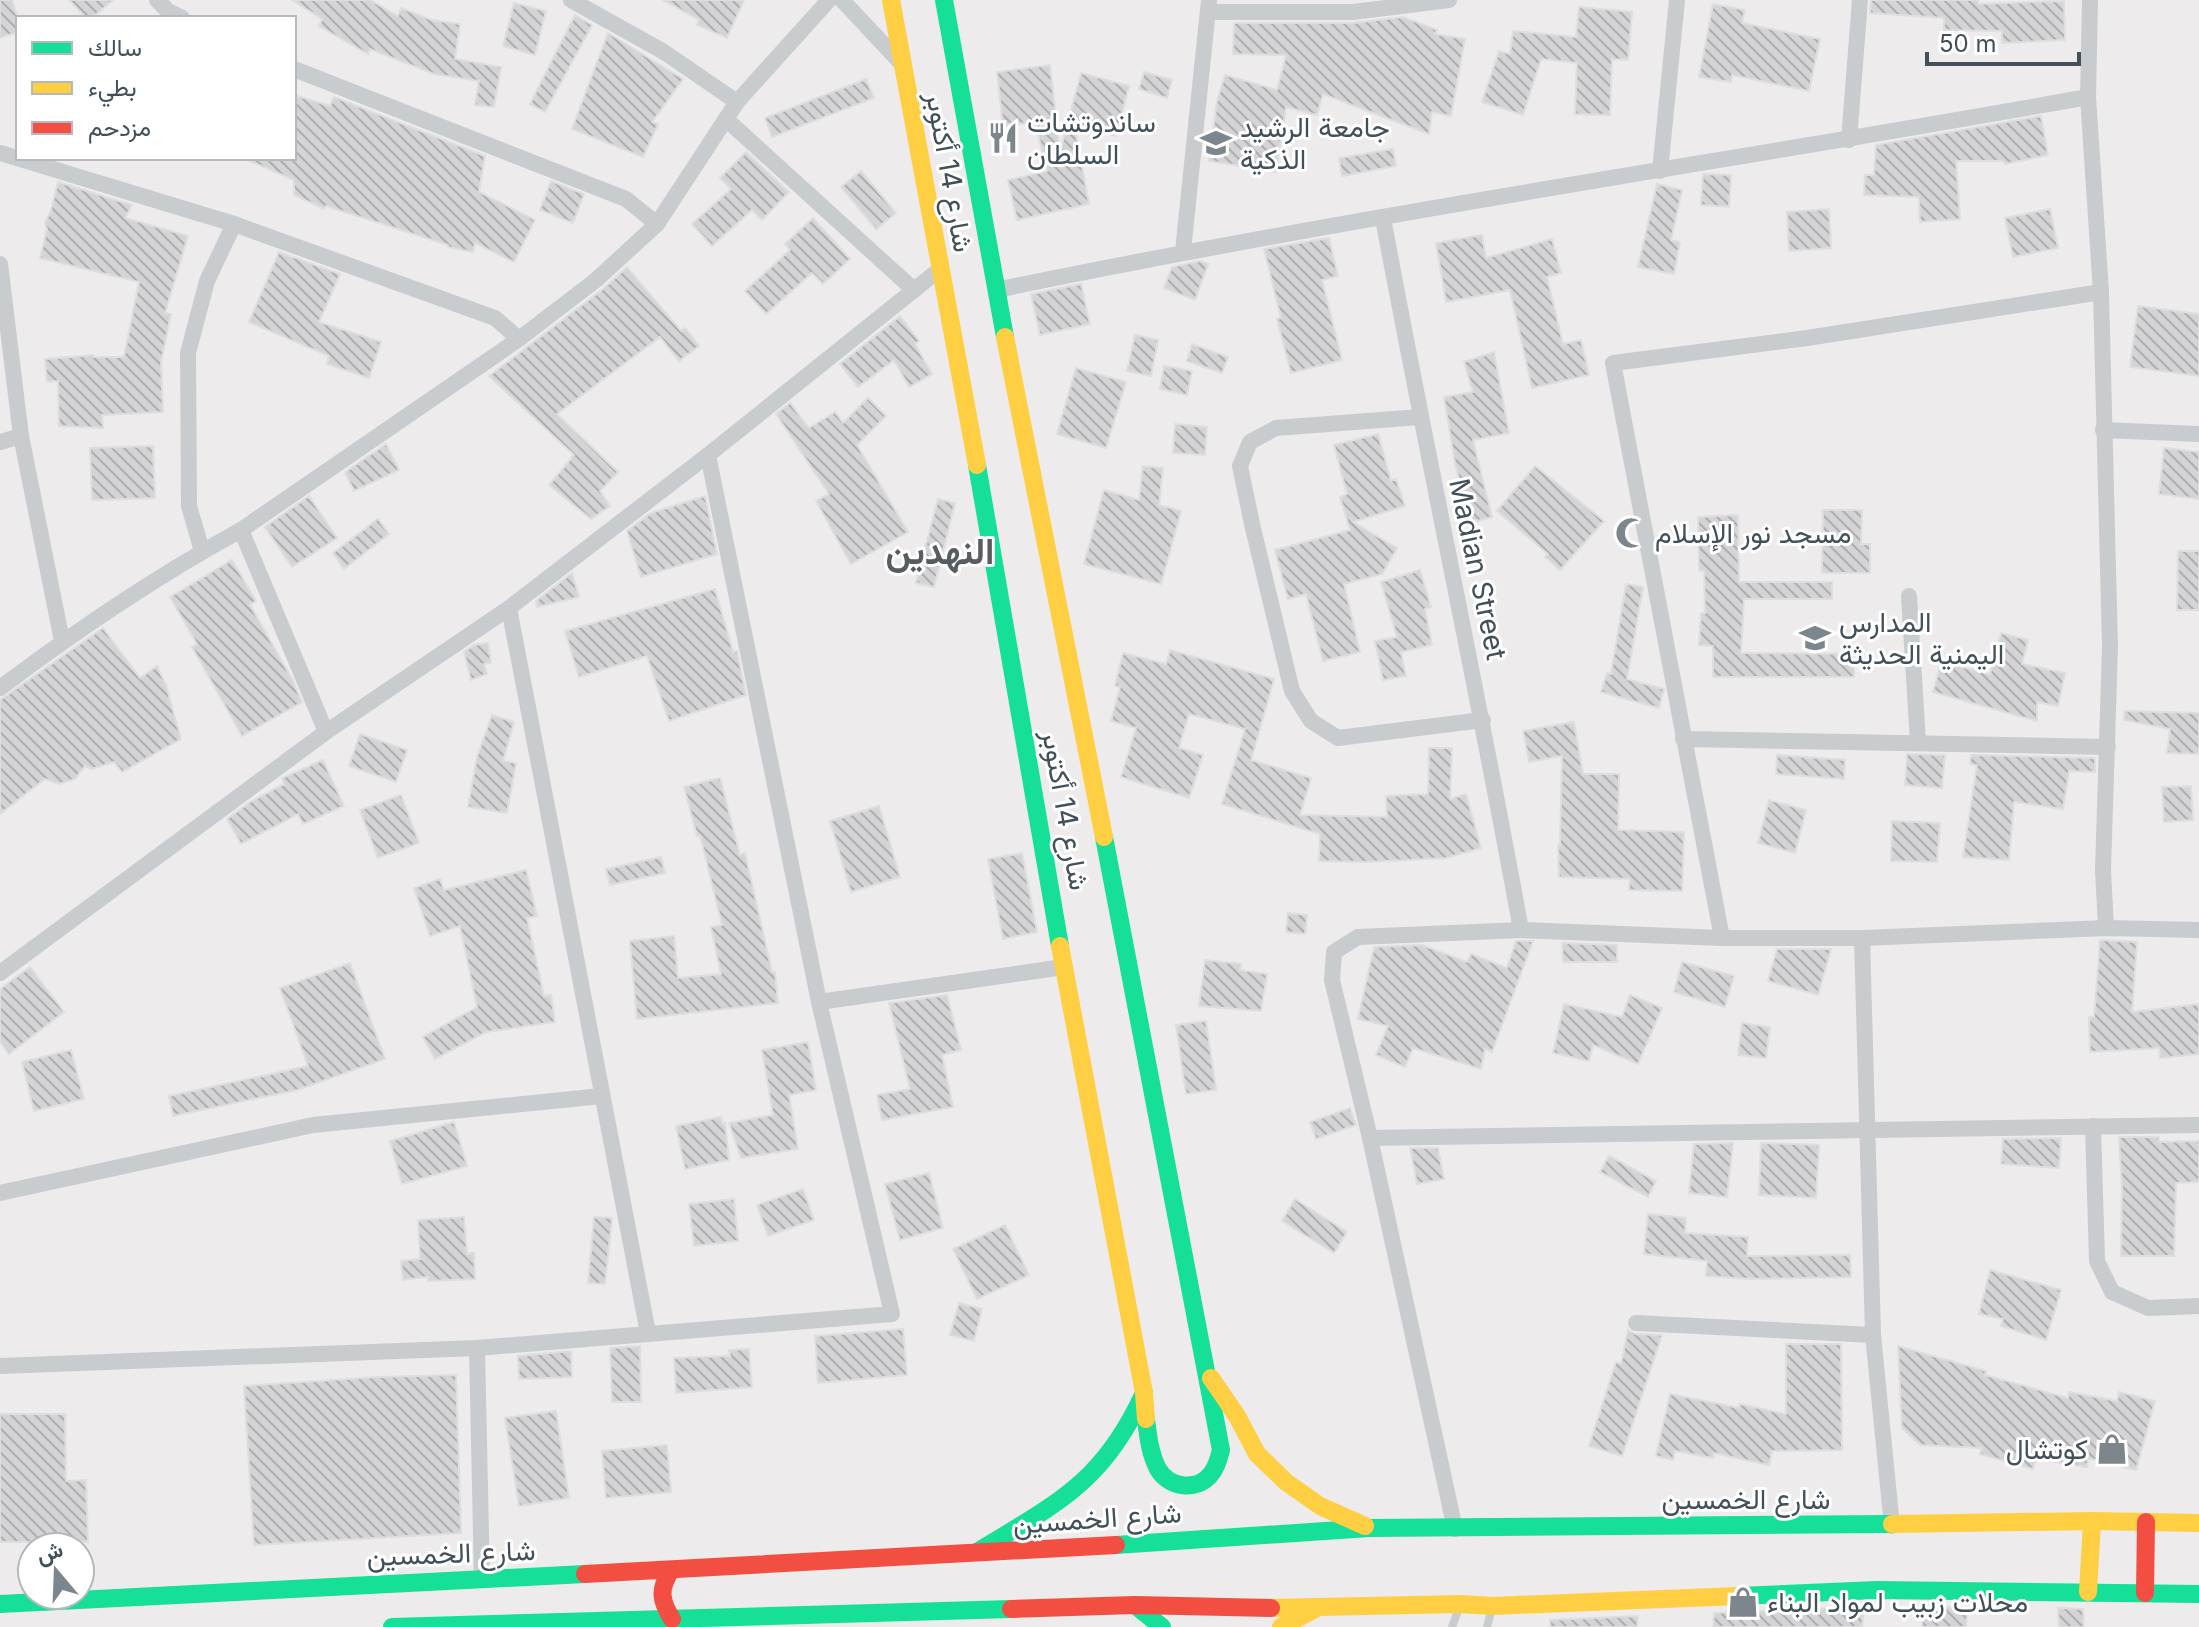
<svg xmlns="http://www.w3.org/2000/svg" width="2199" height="1627" viewBox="0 0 2199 1627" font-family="Inter,Vazirmatn,sans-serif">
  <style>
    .building { fill: url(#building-back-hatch); stroke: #dedddf; stroke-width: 2 }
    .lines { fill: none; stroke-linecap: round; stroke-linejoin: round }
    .lane { stroke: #c8ccce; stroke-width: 8 }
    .street { stroke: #c8ccce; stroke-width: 16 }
    .fast { stroke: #16e098; stroke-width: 18 }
    .slow { stroke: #ffcf43; stroke-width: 18 }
    .jam { stroke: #f24e42; stroke-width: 18 }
    .labels { text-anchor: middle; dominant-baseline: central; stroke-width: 6; stroke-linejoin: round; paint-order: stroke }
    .poi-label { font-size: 28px; fill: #42505a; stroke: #fff; text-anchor: start }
    .street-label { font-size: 28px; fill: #42505a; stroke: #fff }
    .district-label { font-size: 36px; font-weight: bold; fill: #575c61; stroke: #fff }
  </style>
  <defs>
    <pattern id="building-back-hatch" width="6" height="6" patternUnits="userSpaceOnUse" patternTransform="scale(2)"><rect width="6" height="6" fill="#d4d4d7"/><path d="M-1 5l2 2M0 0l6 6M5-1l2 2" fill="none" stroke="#aeaeb1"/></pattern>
  </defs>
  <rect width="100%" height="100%" fill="#edebec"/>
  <g class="building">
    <polygon points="0,0 12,0 18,19 18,32 0,38"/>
    <polygon points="69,0 113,0 92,18 86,18"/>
    <polygon points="292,0 370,0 398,16 401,8 432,20 460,24 455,59 501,67 494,107 475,105 479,81 434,74 370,49 368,54 319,26 322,19"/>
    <polygon points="663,0 744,0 727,38 697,25 699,20"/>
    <polygon points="1871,0 1978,0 1978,4 2064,1 2065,40 2002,43 2002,31 1944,30 1944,18 1870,13"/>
    <polygon points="514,3 546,11 535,55 503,46"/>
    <polygon points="1713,4 1745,10 1742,23 1820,39 1809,91 1732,75 1731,82 1699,77"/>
    <polygon points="1579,7 1632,12 1628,60 1612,59 1610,115 1575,114 1577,63 1541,59 1523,115 1482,102 1499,51 1510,54 1513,31 1576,37"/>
    <polygon points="575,15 592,25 545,112 530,104"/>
    <polygon points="1403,17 1437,30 1435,34 1465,39 1451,116 1432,112 1429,134 1323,94 1317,115 1286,107 1276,172 1209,161 1217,101 1225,75 1277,90 1286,55 1233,54 1234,23 1353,23"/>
    <polygon points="608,33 683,79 652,122 658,124 643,157 572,129"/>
    <polygon points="1050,65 1060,152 1081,73 1129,86 1116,136 1074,124 1089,204 1017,220 1008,180 1047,171 1035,122 1003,126 997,72"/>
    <polygon points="1144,72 1172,80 1167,98 1139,89"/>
    <polygon points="866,79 874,98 772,137 765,118"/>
    <polygon points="294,95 330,106 334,97 485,156 479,192 535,220 514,262 475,243 473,252 448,247 448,245 326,206 324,209 294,195 294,180 243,158 294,158"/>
    <polygon points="2041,116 2048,155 2005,164 2004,161 1956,161 1960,219 1920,222 1919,197 1864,195 1865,175 1874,175 1876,145"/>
    <polygon points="1393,149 1396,166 1342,176 1339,158"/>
    <polygon points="746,152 789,192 762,220 752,210 712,246 692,224 731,189 720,178"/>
    <polygon points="861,171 896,213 876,229 841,187"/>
    <polygon points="1703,174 1731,175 1729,207 1701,205"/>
    <polygon points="551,181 584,194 573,223 540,210"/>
    <polygon points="58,182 132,205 125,218 188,236 165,313 171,314 161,362 163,412 102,415 103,428 59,426 58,381 47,382 45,359 93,355 93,357 124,357 139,282 40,258 47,229 45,223 51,210"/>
    <polygon points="1657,184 1682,190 1671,240 1680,242 1674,274 1638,267"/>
    <polygon points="1829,209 1831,248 1789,251 1787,212"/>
    <polygon points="2050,209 2058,248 2013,257 2005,218"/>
    <polygon points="813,218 850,259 823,284 812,273 766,314 745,291 790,250 785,244"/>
    <polygon points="1482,235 1486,258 1552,239 1561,273 1547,277 1563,344 1581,340 1589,375 1532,388 1510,290 1446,302 1436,243"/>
    <polygon points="1329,238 1338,276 1322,280 1342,360 1291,373 1277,319 1281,318 1264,249"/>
    <polygon points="279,252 340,274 319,322 381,342 369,378 327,364 329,356 249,322"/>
    <polygon points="1200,261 1208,264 1195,300 1164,288 1172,267"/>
    <polygon points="627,267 681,331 685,328 699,346 679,361 660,337 557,414 618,472 600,491 610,506 591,519 549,485 574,455 489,376 603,289"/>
    <polygon points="1081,284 1090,324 1040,335 1031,294"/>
    <polygon points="2138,306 2199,314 2199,376 2130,367"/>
    <polygon points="900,316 919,341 915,344 932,374 909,387 894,360 858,387 840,364"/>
    <polygon points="1135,335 1158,340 1151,376 1127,371"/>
    <polygon points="1192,344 1228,357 1222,373 1187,361"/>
    <polygon points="1494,352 1509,433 1473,440 1492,517 1470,523 1455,463 1444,397 1473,392 1464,362"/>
    <polygon points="1164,366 1192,371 1187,395 1160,389"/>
    <polygon points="1076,368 1126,382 1106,448 1057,434"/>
    <polygon points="868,398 886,416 857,445 908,532 851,564 816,501 829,494 776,414 790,403 809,428 835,412 843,423"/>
    <polygon points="1175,424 1207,427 1205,455 1173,453"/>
    <polygon points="1378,434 1391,481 1396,479 1405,506 1353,522 1397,548 1382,574 1344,584 1360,652 1323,661 1306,594 1288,599 1275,550 1350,530 1340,497 1347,494 1334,445"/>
    <polygon points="386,444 399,470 354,491 345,472"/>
    <polygon points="153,446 155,498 92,500 90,448"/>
    <polygon points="2164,448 2199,452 2199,499 2159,494"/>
    <polygon points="1143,466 1163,468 1159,505 1181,511 1161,584 1084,564 1104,490 1139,500"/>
    <polygon points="1535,466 1604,521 1560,570 1545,557 1548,554 1497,511"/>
    <polygon points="309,496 337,538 292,567 265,527"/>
    <polygon points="705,496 717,554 641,577 627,531 651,513"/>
    <polygon points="938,499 955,503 934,587 916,583"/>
    <polygon points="1823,510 1862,510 1861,544 1870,544 1870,573 1822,573"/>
    <polygon points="1738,515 1739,582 1832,582 1832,599 1744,599 1741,653 1854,654 1854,677 1713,677 1713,646 1699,645 1701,613 1705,613 1704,571 1699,571 1698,517"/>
    <polygon points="378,519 389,534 344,569 333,553"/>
    <polygon points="2178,551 2199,551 2199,610 2177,610"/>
    <polygon points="232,560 256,601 250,605 292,679 302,702 242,736 192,647 197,644 170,597"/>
    <polygon points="1420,570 1431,607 1425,609 1432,645 1401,652 1406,676 1383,680 1375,641 1397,637 1381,582"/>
    <polygon points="572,573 579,597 537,607 536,601"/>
    <polygon points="1626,584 1643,587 1627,679 1664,689 1659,708 1601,692 1607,673 1611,674"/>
    <polygon points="715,589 733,652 737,651 746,695 669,721 647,656 579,677 565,631"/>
    <polygon points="103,628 140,678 157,666 166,685 181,739 122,772 114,762 92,769 85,766 75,779 59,784 45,779 0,814 0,700"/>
    <polygon points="2001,633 2028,640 2022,664 2065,673 2058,706 2037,702 2037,721 1933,692 1941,662 1990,674"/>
    <polygon points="488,643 491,663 484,664 487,674 471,680 464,652 474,645"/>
    <polygon points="1170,650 1274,679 1251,760 1311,778 1300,815 1387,817 1386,796 1428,794 1429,748 1452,748 1450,799 1466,794 1481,848 1446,858 1368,862 1319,861 1320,834 1222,804 1245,729 1189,714 1179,748 1203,755 1189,798 1121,777 1136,728 1111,721 1120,687 1115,686 1123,653 1166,664"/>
    <polygon points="2125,711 2199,713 2199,754 2167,753 2170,729 2124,720"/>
    <polygon points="492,715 514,722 503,761 516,763 507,813 468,807 477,757"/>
    <polygon points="1574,722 1583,774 1619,774 1618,830 1684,832 1682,891 1629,890 1630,879 1559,877 1558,845 1560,845 1562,756 1529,762 1523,731"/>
    <polygon points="360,734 407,750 396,782 349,766"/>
    <polygon points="1907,754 1945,755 1942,788 1905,785"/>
    <polygon points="1777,755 1845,760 1844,779 1776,774"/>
    <polygon points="1971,755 2095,758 2095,772 2069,771 2063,809 2014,802 2009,860 1963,857 1977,765 1970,764"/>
    <polygon points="323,760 344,806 303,824 298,814 241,844 227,819 250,802 284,784 282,778"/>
    <polygon points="720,778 740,855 745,853 772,972 775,972 778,1003 637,1019 630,941 674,936 678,978 721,974 711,927 722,925 700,835 697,836 684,787"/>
    <polygon points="2191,786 2193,820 2164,822 2162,787"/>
    <polygon points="401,795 419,843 378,858 360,810"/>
    <polygon points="1769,800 1806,810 1795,853 1758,843"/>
    <polygon points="879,806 900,877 851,892 830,821"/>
    <polygon points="1892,821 1940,823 1937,862 1891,861"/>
    <polygon points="1022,853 1037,932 1003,939 988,859"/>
    <polygon points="661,857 665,873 610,885 606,869"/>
    <polygon points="526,870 537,916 527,918 544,996 551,995 555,1022 486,1032 435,1059 423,1037 477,1007 460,926 430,936 414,888 440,879 444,890"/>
    <polygon points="1288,913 1307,915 1305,934 1286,932"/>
    <polygon points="2100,940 2137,942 2132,1012 2199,1004 2199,1054 2160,1058 2159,1048 2090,1052 2089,1017 2094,1017"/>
    <polygon points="1516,941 1533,941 1492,1052 1485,1049 1481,1069 1413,1048 1405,1067 1376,1055 1388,1026 1358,1019 1374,947 1422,945 1467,962 1471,954 1507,968"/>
    <polygon points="1562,943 1617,945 1617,962 1563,962"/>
    <polygon points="1777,949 1831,949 1818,995 1768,981"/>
    <polygon points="1205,960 1241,964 1240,970 1267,974 1261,1011 1199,1006"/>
    <polygon points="1682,962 1734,976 1725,1007 1674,992"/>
    <polygon points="350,963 385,1059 297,1090 173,1116 169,1096 308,1066 280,988"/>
    <polygon points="30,967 64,1012 9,1054 0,1042 0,989"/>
    <polygon points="947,995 961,1050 942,1055 953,1107 882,1120 877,1095 910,1089 889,1003"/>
    <polygon points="1630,995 1662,1008 1638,1064 1593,1045 1589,1061 1553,1053 1564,1004 1622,1017"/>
    <polygon points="1206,1021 1216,1090 1186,1094 1176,1025"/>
    <polygon points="1742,1023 1770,1027 1766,1058 1738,1055"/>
    <polygon points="808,1042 816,1090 789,1095 798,1149 741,1158 729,1123 773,1115 762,1050"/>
    <polygon points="71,1050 84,1099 34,1111 22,1062"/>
    <polygon points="1350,1108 1356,1125 1316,1139 1310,1122"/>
    <polygon points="721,1117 722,1124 725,1123 729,1160 685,1169 676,1126"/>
    <polygon points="454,1122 467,1166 402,1184 390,1141"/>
    <polygon points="2119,1137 2159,1137 2159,1142 2199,1141 2199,1182 2176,1183 2174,1256 2121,1256 2122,1188"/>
    <polygon points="2061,1138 2059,1168 2001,1164 2003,1139"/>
    <polygon points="1733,1143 1727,1197 1689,1193 1694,1144"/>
    <polygon points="1761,1143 1819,1145 1816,1198 1759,1195"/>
    <polygon points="1410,1148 1438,1148 1444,1179 1417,1184"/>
    <polygon points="1609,1156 1656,1181 1648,1197 1600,1172"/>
    <polygon points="929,1173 943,1228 900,1240 885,1184"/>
    <polygon points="803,1189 814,1220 768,1236 757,1205"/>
    <polygon points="734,1199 738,1241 694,1246 689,1204"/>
    <polygon points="1295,1199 1347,1232 1334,1253 1282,1221"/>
    <polygon points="1648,1214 1686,1218 1685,1233 1748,1237 1747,1256 1850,1255 1851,1277 1750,1279 1706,1276 1707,1261 1644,1254"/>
    <polygon points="464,1217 467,1254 474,1253 475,1279 428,1281 428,1277 403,1280 401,1261 420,1259 418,1220"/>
    <polygon points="594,1217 612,1218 605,1284 588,1283"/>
    <polygon points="1005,1225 1029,1275 977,1299 953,1249"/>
    <polygon points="1990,1270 2061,1290 2046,1340 2001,1326 2003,1319 1979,1314"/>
    <polygon points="959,1303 982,1309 974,1341 950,1335"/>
    <polygon points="903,1329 907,1375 818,1383 815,1336"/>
    <polygon points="1628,1330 1635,1334 1662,1335 1622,1456 1589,1446 1616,1362 1621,1364"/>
    <polygon points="1786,1344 1841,1344 1842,1450 1772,1451 1769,1465 1714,1453 1713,1458 1675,1451 1673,1460 1656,1456 1670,1394 1739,1408 1740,1404 1786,1414"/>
    <polygon points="640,1346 641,1402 612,1402 610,1348"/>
    <polygon points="1898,1346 1986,1371 1985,1375 2068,1398 2069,1392 2117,1401 2119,1392 2155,1401 2136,1470 2088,1458 2087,1467 2036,1459 2033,1469 1980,1454 1982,1448 1920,1445 1902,1428"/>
    <polygon points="749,1349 752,1387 676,1393 674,1358 730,1356 729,1350"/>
    <polygon points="571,1351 572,1377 519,1379 518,1356"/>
    <polygon points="456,1375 461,1533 254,1545 244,1386 378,1377"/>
    <polygon points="556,1411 569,1498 519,1506 505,1418"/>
    <polygon points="0,1414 65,1414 66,1481 86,1480 88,1542 0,1542"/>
    <polygon points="667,1445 671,1492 606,1498 602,1451"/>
    <polygon points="1864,1607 1862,1627 1713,1627 1714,1613"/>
    <polygon points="1923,1607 1968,1607 1966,1627 1922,1627"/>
    <polygon points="2058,1608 2083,1609 2084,1627 2059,1627"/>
    <polygon points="1638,1616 1637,1627 1550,1627 1550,1620"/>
  </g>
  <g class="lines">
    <g class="lane">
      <polyline points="1452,1627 1459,1608"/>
      <polyline points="1487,1627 1492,1608"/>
    </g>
    <g class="street">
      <polyline points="157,0 168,11 182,18"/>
      <polyline points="571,0 664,52 737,102"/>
      <polyline points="842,0 901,63"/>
      <polyline points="2090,0 2088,97 2101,292 2110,647 2103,870 2106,928"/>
      <polyline points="1208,12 1353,12 1449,0"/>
      <polyline points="294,69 626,199 657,224"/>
      <polyline points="726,119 914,290"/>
      <polyline points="1849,140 1860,0"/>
      <polyline points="0,153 234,224 495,318 519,339"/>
      <polyline points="1660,171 1677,0"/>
      <path d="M1383 218C1427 456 1478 692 1521 930"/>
      <polyline points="1183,251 1209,0"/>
      <polyline points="0,264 21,436 62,641"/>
      <path d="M996 290C1358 215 1724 162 2088 97"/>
      <polyline points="1420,417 1276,428 1250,442 1240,466 1252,524 1292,691 1311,721 1338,738 1483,720"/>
      <polyline points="2103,430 2199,434"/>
      <polyline points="0,442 21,436"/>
      <polyline points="241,530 326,732"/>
      <polyline points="202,551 189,506 188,353 207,281 234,224"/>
      <polyline points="1909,596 1918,743"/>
      <polyline points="509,608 648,1333"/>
      <path d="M0 688C77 630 157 576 241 530L519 339 596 280 657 224 737 102 829 0"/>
      <polyline points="1683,739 2108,747"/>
      <polyline points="1722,938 1613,363 1807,338 2101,292"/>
      <polyline points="1862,938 1873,1335 1892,1526"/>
      <polyline points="0,973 326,732 509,608 708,455 939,270"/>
      <polyline points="819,1002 1064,967"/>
      <polyline points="2093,1126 2097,1261 2112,1292 2148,1308 2199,1306"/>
      <polyline points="1370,1138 2199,1125"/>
      <polyline points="0,1193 313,1125 602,1096"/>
      <polyline points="1636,1323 1873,1335"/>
      <polyline points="477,1348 482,1579"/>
      <polyline points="0,1366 477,1348 892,1314 819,1002 708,455"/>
      <polyline points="1455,1529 1370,1138 1332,980 1334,952 1358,937 1521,930 1722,938 1862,938 2106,928 2199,930"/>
    </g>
    <g class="fast">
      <polyline points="944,0 1005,337"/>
      <polyline points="977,465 1060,946"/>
      <path d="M1104 837 1221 1450C1219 1458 1217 1467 1211 1474 1197 1492 1169 1488 1158 1469 1150 1454 1148 1436 1146 1419"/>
      <polyline points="1116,1545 1369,1528 1892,1524"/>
      <path d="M977 1552C1057 1503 1103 1483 1144 1393"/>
      <polyline points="1737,1596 1877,1590 2199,1594"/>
      <polyline points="0,1604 585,1574"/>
      <polyline points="1135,1605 1162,1627"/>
      <polyline points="392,1627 1011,1609"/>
    </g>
    <g class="slow">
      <polyline points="891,0 977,465"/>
      <polyline points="1005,337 1104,837"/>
      <polyline points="1060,946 1144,1393 1146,1419"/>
      <polyline points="1211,1378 1237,1416 1257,1454 1286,1482 1320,1506 1365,1526"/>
      <polyline points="1892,1524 2092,1521 2199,1523"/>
      <polyline points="2088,1592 2092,1521"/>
      <polyline points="1271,1608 1460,1604 1492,1606 1737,1596"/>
      <polyline points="1281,1627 1315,1609"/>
    </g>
    <g class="jam">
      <path d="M671 1570C659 1589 660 1600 672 1619"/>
      <polyline points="585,1574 1116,1545"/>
      <polyline points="2145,1593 2146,1522"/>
      <polyline points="1011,1609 1135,1605 1271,1608"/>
    </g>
  </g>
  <defs>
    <symbol id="restaurant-bare" viewBox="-9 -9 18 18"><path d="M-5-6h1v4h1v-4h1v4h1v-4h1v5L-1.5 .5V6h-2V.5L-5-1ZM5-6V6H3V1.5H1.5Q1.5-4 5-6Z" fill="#7e868d" stroke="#fff" stroke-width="2.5" paint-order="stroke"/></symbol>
    <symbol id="university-bare" viewBox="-9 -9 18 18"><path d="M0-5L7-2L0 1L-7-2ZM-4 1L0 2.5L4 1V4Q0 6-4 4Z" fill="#7e868d" stroke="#fff" stroke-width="2.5" paint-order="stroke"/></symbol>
    <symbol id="mosque-bare" viewBox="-9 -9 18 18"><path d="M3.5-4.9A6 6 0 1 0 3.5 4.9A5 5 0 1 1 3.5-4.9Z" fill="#7e868d" stroke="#fff" stroke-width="2.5" paint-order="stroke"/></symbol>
    <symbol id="school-bare" viewBox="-9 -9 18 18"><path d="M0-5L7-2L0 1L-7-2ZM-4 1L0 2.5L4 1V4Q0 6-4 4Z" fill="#7e868d" stroke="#fff" stroke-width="2.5" paint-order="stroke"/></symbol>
    <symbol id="shop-bare" viewBox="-9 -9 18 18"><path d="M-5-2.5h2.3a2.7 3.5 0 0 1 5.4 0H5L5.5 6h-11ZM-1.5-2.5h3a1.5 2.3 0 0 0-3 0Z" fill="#7e868d" stroke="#fff" stroke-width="2.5" paint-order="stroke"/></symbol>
  </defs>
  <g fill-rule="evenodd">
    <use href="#restaurant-bare" x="981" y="116" width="44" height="44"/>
    <use href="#university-bare" x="1194" y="121" width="44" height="44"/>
    <use href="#mosque-bare" x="1609" y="511" width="44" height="44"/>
    <use href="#school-bare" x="1793" y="616" width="44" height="44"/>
    <use href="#shop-bare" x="2090" y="1427" width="44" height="44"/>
    <use href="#shop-bare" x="1721" y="1580" width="44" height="44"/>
  </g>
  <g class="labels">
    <g class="poi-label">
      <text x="1027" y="122">ساندوتشات<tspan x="1027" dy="32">السلطان</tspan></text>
      <text x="1240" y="127">جامعة الرشيد<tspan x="1240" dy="32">الذكية</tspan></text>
      <text x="1655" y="533">مسجد نور الإسلام</text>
      <text x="1839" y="622">المدارس<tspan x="1839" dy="32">اليمنية الحديثة</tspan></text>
      <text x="2088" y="1449" text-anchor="end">كوتشال</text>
      <text x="1767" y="1602">محلات زبيب لمواد البناء</text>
    </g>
    <g class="street-label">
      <text transform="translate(950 172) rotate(80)">شارع 14 أكتوبر</text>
      <text transform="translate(1478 569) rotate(78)">Madian Street</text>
      <text transform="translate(1066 810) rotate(80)">شارع 14 أكتوبر</text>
      <text x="1746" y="1499">شارع الخمسين</text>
      <text transform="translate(1097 1518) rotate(-4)">شارع الخمسين</text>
      <text transform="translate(451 1553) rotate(-2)">شارع الخمسين</text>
    </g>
    <g class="district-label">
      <text x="940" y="551">النهدين</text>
    </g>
  </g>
  <rect x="16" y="16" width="280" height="144" fill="#ffffff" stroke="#b3b9bd" stroke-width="2"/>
  <rect x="32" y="42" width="40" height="12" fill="#16e098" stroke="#b3b9bd" stroke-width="2"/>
  <text x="88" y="56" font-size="24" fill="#42505a">سالك</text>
  <rect x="32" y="82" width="40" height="12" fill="#ffcf43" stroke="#b3b9bd" stroke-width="2"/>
  <text x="88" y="96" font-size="24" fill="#42505a">بطيء</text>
  <rect x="32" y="122" width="40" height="12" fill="#f24e42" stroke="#b3b9bd" stroke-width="2"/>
  <text x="88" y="136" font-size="24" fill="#42505a">مزدحم</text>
  <g transform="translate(56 1571) rotate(341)"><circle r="38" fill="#ffffff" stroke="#b3b9bd" stroke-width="2"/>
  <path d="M0-6L14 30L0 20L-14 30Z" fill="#7e868d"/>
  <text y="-12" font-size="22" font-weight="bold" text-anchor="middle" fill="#42505a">ش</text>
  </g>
  <path d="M1927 52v12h152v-12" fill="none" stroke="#42505a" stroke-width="4"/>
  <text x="1939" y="52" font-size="24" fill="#42505a" stroke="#ffffff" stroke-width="6" paint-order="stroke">50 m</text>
</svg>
